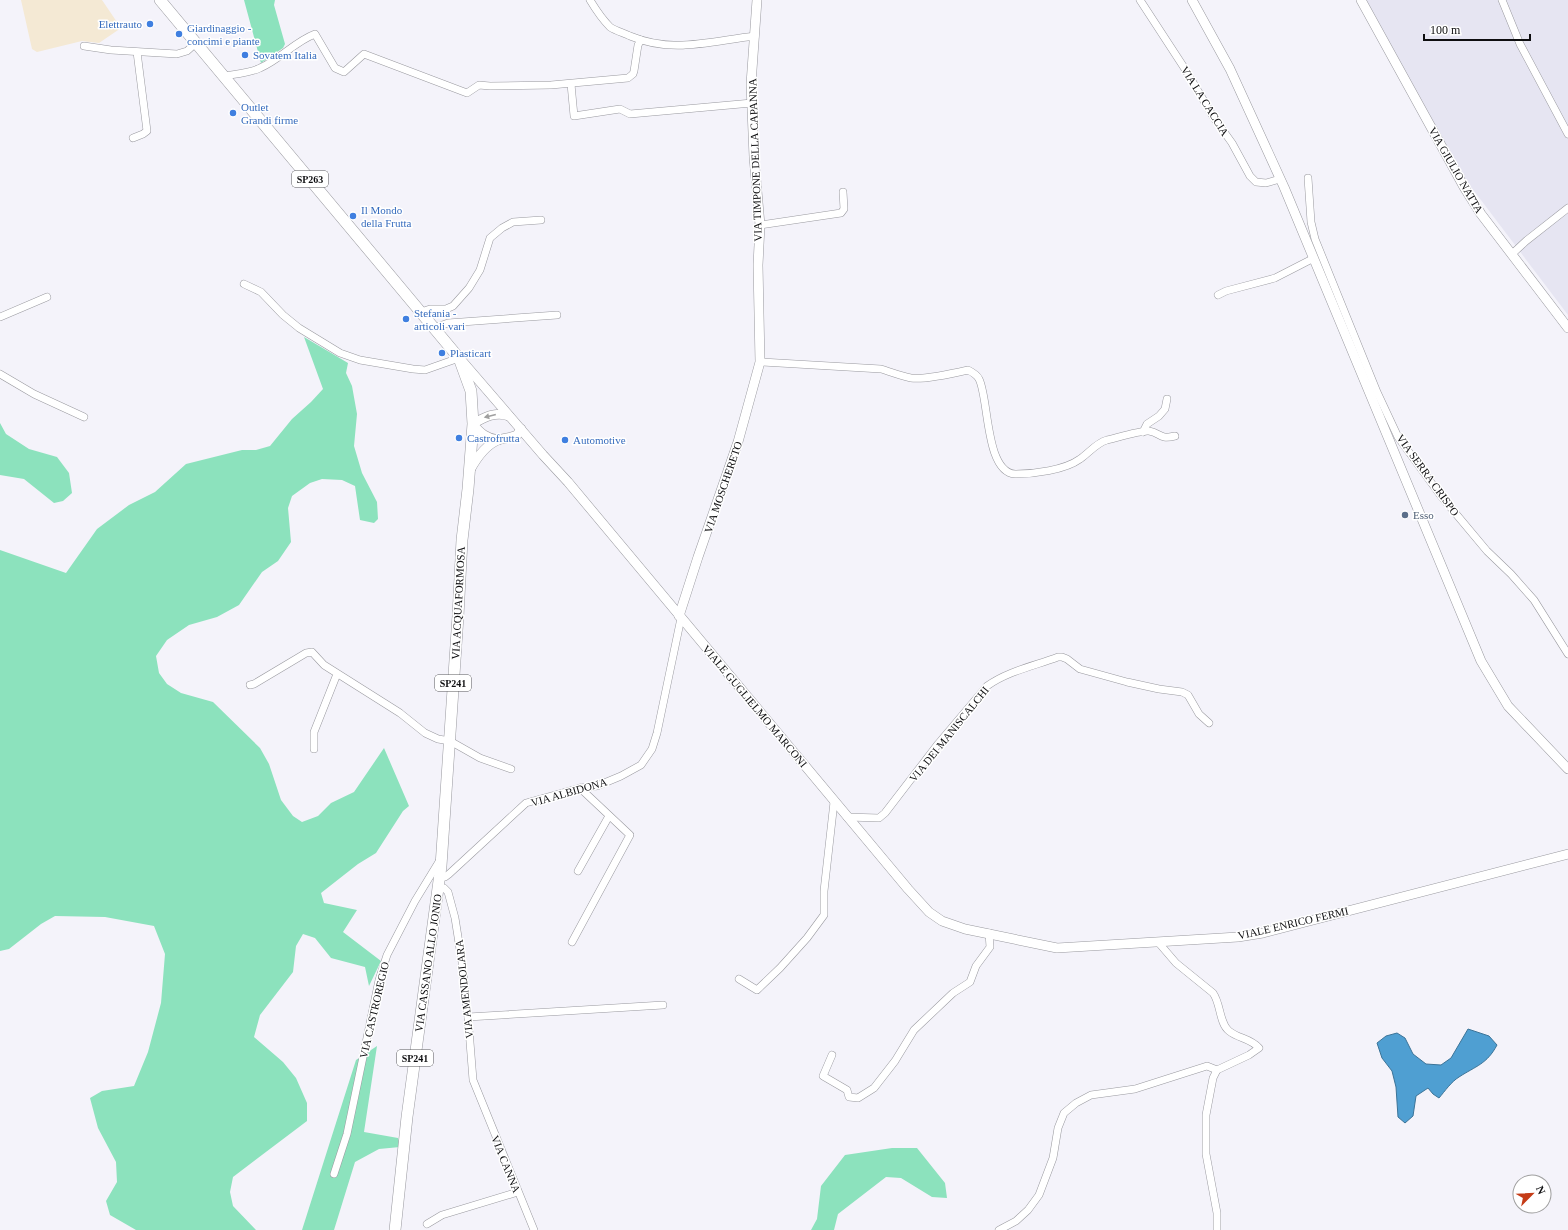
<svg xmlns="http://www.w3.org/2000/svg" width="1568" height="1230" viewBox="0 0 1568 1230" font-family="'Times New Roman',serif">
  <style>
    .commercial { fill: #f4e9d4 }
    .built { fill: #e6e5f2 }
    .green { fill: #8ce2bd }
    .water { fill: #4f9fd2; stroke: #3c7498 }
    .lines { fill: none; stroke-linecap: round; stroke-linejoin: round }
    .street-casing { stroke: #99999f; stroke-width: 8 }
    .secondary-casing { stroke: #99999f; stroke-width: 10 }
    .primary-casing { stroke: #99999f; stroke-width: 12 }
    .street { stroke: #fff; stroke-width: 7 }
    .secondary { stroke: #fff; stroke-width: 9 }
    .primary { stroke: #fff; stroke-width: 11 }
    .oneway { fill: #9f9f9f }
    .shop-dot { fill: #3f7fe0; stroke: #fff; stroke-width: 1.5 }
    .service-dot { fill: #5c6f8a; stroke: #fff; stroke-width: 1.5 }
    .labels { text-anchor: middle; dominant-baseline: central; stroke-width: 3; stroke-linejoin: round; paint-order: stroke }
    .shield { fill: #fff; stroke: #565658; stroke-width: 1 }
    .shield-label { font-size: 10px; font-weight: bold; fill: #0e0e10 }
    .shop-label { font-size: 11px; fill: #366cbe; stroke: #fff; text-anchor: start }
    .street-label { font-size: 11px; fill: #0e0e10; stroke: #fff }
    .service-label { font-size: 11px; fill: #4e5e75; stroke: #fff; text-anchor: start }
  </style>
  <rect width="100%" height="100%" fill="#f4f3fa"/>
  <polygon class="commercial" points="21,0 102,0 121,28 99,43 82,41 37,52 32,49"/>
  <polygon class="built" points="1366,0 1568,0 1568,315 1465,179"/>
  <g class="green">
    <polygon points="244,0 275,0 274,5 285,44 283,48 261,63"/>
    <polygon points="304,337 348,363 346,373 352,386 357,414 354,446 362,473 377,502 378,519 374,523 360,520 355,486 342,480 322,479 310,483 292,496 288,508 291,542 278,561 262,572 239,605 217,617 189,625 167,640 156,656 159,673 167,684 181,693 213,702 260,748 269,764 281,800 293,816 302,822 318,816 331,803 354,792 384,748 409,806 403,811 376,853 358,864 321,893 324,903 357,910 343,932 381,961 369,986 365,967 331,958 315,938 303,934 296,946 293,972 260,1015 254,1037 283,1062 296,1078 307,1103 307,1121 233,1177 230,1192 233,1206 256,1230 136,1230 110,1215 106,1201 117,1182 116,1162 98,1128 90,1098 102,1091 134,1086 148,1052 161,1003 165,954 154,926 105,917 55,916 41,924 9,949 0,951 0,550 66,573 97,529 129,505 155,492 186,464 242,450 256,450 270,446 292,419 311,402 323,389"/>
    <polygon points="0,423 6,434 29,449 57,457 69,473 72,493 63,501 54,503 24,479 0,475"/>
    <polygon points="377,1046 364,1132 398,1138 400,1147 379,1149 355,1162 334,1230 302,1230 356,1060"/>
    <polygon points="892,1148 917,1148 945,1183 947,1198 932,1197 901,1178 886,1177 838,1214 834,1230 811,1230 817,1219 821,1186 845,1155"/>
  </g>
  <path class="water" d="M1468 1029 1489 1036 1497 1045C1487 1064 1476 1066 1459 1077 1451 1082 1445 1091 1439 1098L1433 1094 1428 1088 1416 1096 1413 1116 1405 1123 1398 1117 1396 1087 1392 1071 1382 1058 1377 1043 1386 1036 1397 1033 1405 1038 1413 1054 1426 1064 1441 1065 1451 1058Z"/>
  <g class="lines">
    <defs>
      <g id="street">
        <path d="M590 0C596 10 602 19 610 27 616 31 624 33 630 36 673 54 711 41 755 36"/>
        <polyline points="1140,0 1185,69 1214,118 1232,143 1250,176 1256,182 1266,183 1280,179"/>
        <polyline points="1502,0 1520,44 1568,134"/>
        <polyline points="84,46 111,50 177,54 187,51 196,43"/>
        <path d="M224 76C235 74 250 73 260 68 281 59 294 42 315 34L335 68 344 72 364 54 467 93 479 85 490 86 551 85 628 78 633 74 634 71 638 45 641 40"/>
        <polyline points="571,84 574,116 620,109 630,114 752,103"/>
        <polyline points="133,138 143,134 147,131 137,52"/>
        <polyline points="1308,178 1311,222 1315,239 1377,392 1398,437 1441,496 1487,551 1511,574 1534,600 1568,654"/>
        <polyline points="760,225 841,213 844,209 843,192"/>
        <polyline points="1512,254 1526,241 1568,208"/>
        <polyline points="244,284 261,292 283,315 299,328 340,353 360,360 413,369 425,370 459,358"/>
        <polyline points="1218,295 1226,291 1275,278 1314,258"/>
        <polyline points="421,312 430,309 446,309 453,306 469,288 480,270 490,238 502,228 513,222 541,220"/>
        <polyline points="0,317 47,297"/>
        <polyline points="434,328 448,323 557,315"/>
        <path d="M760 362 881 369C891 372 901 376 911 378 924 380 955 373 968 370 972 372 977 375 979 379 989 398 985 472 1015 474 1034 474 1065 470 1080 459 1089 453 1096 443 1107 440 1116 438 1141 430 1149 431 1161 433 1159 440 1175 436"/>
        <polyline points="0,374 34,394 84,417"/>
        <polyline points="1143,432 1147,424 1159,416 1165,409 1167,399"/>
        <polyline points="250,685 254,684 306,653 312,652 324,665 400,713 425,733 438,739 450,741 480,758 511,769"/>
        <polyline points="314,749 314,732 337,674"/>
        <path d="M847 817 879 818 885 813 938 744 987 686C1008 671 1034 666 1058 657H1062L1067 659 1080 669 1127 682 1159 689 1182 692 1188 695 1199 714 1209 723"/>
        <polyline points="578,871 609,816"/>
        <polyline points="440,877 445,877 449,874 526,803 580,788 597,786 621,776 641,765 652,749 657,733 681,618"/>
        <polyline points="438,887 444,888 448,892 455,918 462,962 468,1017 473,1080 534,1230"/>
        <polyline points="572,942 630,835 580,788"/>
        <path d="M1158 942 1176 963 1213 993C1221 1004 1219 1023 1229 1031 1239 1039 1250 1038 1259 1048L1249 1055 1217 1070 1213 1078 1206 1115V1154L1217 1213V1230"/>
        <polyline points="739,979 757,990 780,968 807,938 824,915 824,891 834,802"/>
        <polyline points="468,1017 663,1005"/>
        <polyline points="832,1055 823,1076 847,1090 849,1097 858,1098 874,1088 895,1061 914,1030 953,993 970,982 976,966 990,947 989,933"/>
        <polyline points="334,1174 347,1134 379,980 387,955 415,901 440,860"/>
        <polyline points="427,1224 442,1215 518,1192"/>
        <polyline points="999,1230 1016,1221 1028,1210 1039,1195 1053,1158 1058,1128 1064,1113 1076,1103 1091,1095 1135,1089 1207,1066 1217,1070"/>
      </g>
      <g id="secondary">
        <polyline points="1192,0 1230,69 1284,187 1481,661 1508,706 1568,769"/>
        <polyline points="1361,0 1464,187 1481,214 1568,328"/>
        <polyline points="462,361 543,455 568,482 908,889 929,912 942,921 965,929 1057,948 1238,937 1263,933 1568,854"/>
        <path d="M498 440C486 438 480 433 473 424 484 417 496 411 509 416"/>
        <path d="M470 470C476 459 486 445 498 440 504 438 511 438 517 435L521 429"/>
        <polyline points="679,616 698,557 738,442 760,362 758,265 760,225 754,157 751,84 757,0"/>
      </g>
      <polyline id="primary" points="160,0 459,358 471,391 473,424 468,489 462,540 458,616 441,866 407,1117 395,1230"/>
    </defs>
    <use href="#street" class="street-casing"/>
    <use href="#secondary" class="secondary-casing"/>
    <use href="#primary" class="primary-casing"/>
    <use href="#street" class="street"/>
    <use href="#secondary" class="secondary"/>
    <use href="#primary" class="primary"/>
  </g>
  <defs><path id="oneway-solid" d="M-6-.8H1V-3.2L6.5 0L1 3.2V.8H-6Z"/></defs>
  <use class="oneway" href="#oneway-solid" transform="translate(490 416) rotate(166)"/>
  <g class="shop-dot">
    <circle cx="150" cy="24" r="4"/>
    <circle cx="179" cy="34" r="4"/>
    <circle cx="245" cy="55" r="4"/>
    <circle cx="233" cy="113" r="4"/>
    <circle cx="353" cy="216" r="4"/>
    <circle cx="406" cy="319" r="4"/>
    <circle cx="442" cy="353" r="4"/>
    <circle cx="459" cy="438" r="4"/>
    <circle cx="565" cy="440" r="4"/>
  </g>
  <circle class="service-dot" cx="1405" cy="515" r="4"/>
  <g class="labels">
    <g class="shield">
      <rect x="292" y="171" width="36" height="16" rx="3"/>
      <rect x="435" y="675" width="36" height="16" rx="3"/>
      <rect x="397" y="1050" width="36" height="16" rx="3"/>
    </g>
    <g class="shield-label">
      <text x="310" y="179">SP263</text>
      <text x="453" y="683">SP241</text>
      <text x="415" y="1058">SP241</text>
    </g>
    <g class="shop-label">
      <text x="142" y="24" text-anchor="end">Elettrauto</text>
      <text x="187" y="28">Giardinaggio -<tspan x="187" dy="13">concimi e piante</tspan></text>
      <text x="253" y="55">Sovatem Italia</text>
      <text x="241" y="107">Outlet<tspan x="241" dy="13">Grandi firme</tspan></text>
      <text x="361" y="210">Il Mondo<tspan x="361" dy="13">della Frutta</tspan></text>
      <text x="414" y="313">Stefania -<tspan x="414" dy="13">articoli vari</tspan></text>
      <text x="450" y="353">Plasticart</text>
      <text x="467" y="438">Castrofrutta</text>
      <text x="573" y="440">Automotive</text>
    </g>
    <g class="street-label">
      <text transform="translate(1205 101) rotate(58)">VIA LA CACCIA</text>
      <text transform="translate(755 160) rotate(-92)">VIA TIMPONE DELLA CAPANNA</text>
      <text transform="translate(1456 170) rotate(60)">VIA GIULIO NATTA</text>
      <text transform="translate(1428 475) rotate(54)">VIA SERRA CRISPO</text>
      <text transform="translate(723 487) rotate(-71)">VIA MOSCHERETO</text>
      <text transform="translate(458 603) rotate(-87)">VIA ACQUAFORMOSA</text>
      <text transform="translate(755 706) rotate(50)">VIALE GUGLIELMO MARCONI</text>
      <text transform="translate(949 734) rotate(-51)">VIA DEI MANISCALCHI</text>
      <text transform="translate(569 792) rotate(-16)">VIA ALBIDONA</text>
      <text transform="translate(1293 923) rotate(-13)">VIALE ENRICO FERMI</text>
      <text transform="translate(428 963) rotate(-82)">VIA CASSANO ALLO JONIO</text>
      <text transform="translate(464 989) rotate(-96)">VIA AMENDOLARA</text>
      <text transform="translate(374 1010) rotate(-77)">VIA CASTROREGIO</text>
      <text transform="translate(506 1164) rotate(68)">VIA CANNA</text>
    </g>
    <g class="service-label">
      <text x="1413" y="515">Esso</text>
    </g>
  </g>
  <g transform="translate(1532 1194) rotate(66)"><circle r="19" fill="#ffffff" stroke="#9f9f9f"/>
  <path d="M0-3L7 15L0 10L-7 15Z" fill="#c53c17"/>
  <text y="-6" font-size="11" font-weight="bold" text-anchor="middle" fill="#0e0e10">N</text>
  </g>
  <path d="M1424 34v6h106v-6" fill="none" stroke="#0e0e10" stroke-width="2"/>
  <text x="1430" y="34" font-size="12" fill="#0e0e10" stroke="#ffffff" stroke-width="3" paint-order="stroke">100 m</text>
</svg>
